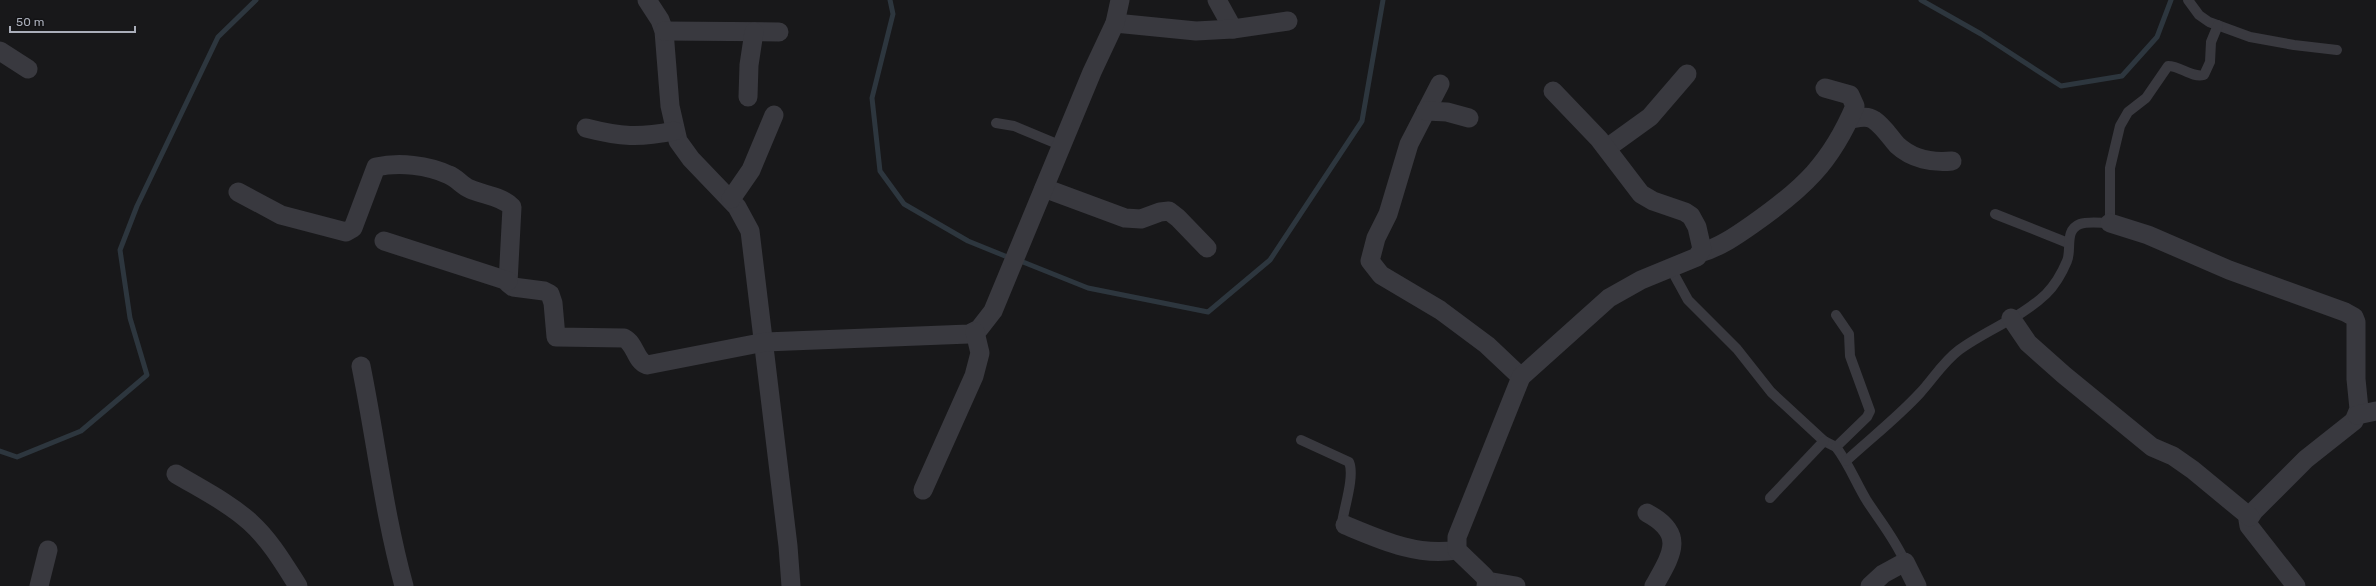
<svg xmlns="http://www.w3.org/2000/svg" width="2376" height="586" viewBox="0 0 2376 586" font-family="Rubik,sans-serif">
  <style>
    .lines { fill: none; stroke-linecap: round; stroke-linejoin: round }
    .stream { stroke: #2d363e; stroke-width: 5 }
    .lane { stroke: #39393f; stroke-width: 10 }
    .street { stroke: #39393f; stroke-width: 19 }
  </style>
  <rect width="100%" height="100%" fill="#18181a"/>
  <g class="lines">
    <g class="stream">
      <polyline points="890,0 893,14 872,98 880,171 904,204 968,241 1010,258"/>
      <polyline points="1921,0 1981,34 2061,86 2122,76 2157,37 2171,0"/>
      <polyline points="1018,260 1088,288 1208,312 1270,260 1362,121 1383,0"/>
      <polyline points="0,451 17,457 81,431 147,375 130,318 120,250 137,206 218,37 256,0"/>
    </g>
    <g class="lane">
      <polyline points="2188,0 2199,15 2209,22 2250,37 2294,45 2337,50"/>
      <polyline points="996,123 1014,126 1062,146"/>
      <polyline points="1995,214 2068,243"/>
      <polyline points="1671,269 1688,300 1737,349 1771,392 1824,441 1836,447"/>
      <path d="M1836 315 1849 334 1850 356 1870 411 1867 417 1836 447C1849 464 1856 483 1867 501 1880 521 1895 539 1905 562"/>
      <path d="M1301 440 1349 462C1355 476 1344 508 1342 523L1345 525"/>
      <path d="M1846 461C1871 438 1898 417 1920 393 1933 379 1943 362 1959 350 1986 330 2021 318 2046 294 2055 285 2062 273 2067 261 2072 250 2064 230 2080 224 2088 221 2101 223 2110 223V168L2120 126 2128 112 2146 98 2168 66C2181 66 2191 78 2204 75L2210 62 2211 42 2218 25"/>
      <polyline points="1770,498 1824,441"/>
    </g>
    <g class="street">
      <polyline points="647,0 660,20 664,31 670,106 678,141 691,159 737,207 750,231 788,546 791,586"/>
      <polyline points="1217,0 1233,29"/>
      <polyline points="1115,23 1196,31 1233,29 1288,21"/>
      <polyline points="664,31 779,32"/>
      <polyline points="0,51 28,69"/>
      <polyline points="1440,84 1409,144 1388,214 1376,238 1370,261 1381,275 1440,310 1487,345 1521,377"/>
      <polyline points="748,97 749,65 754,32"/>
      <polyline points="1426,111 1447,112 1469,118"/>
      <path d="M1850 119C1858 118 1867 115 1874 120 1883 126 1890 137 1897 145 1912 159 1933 163 1952 161"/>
      <path d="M586 128C621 137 639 138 674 131"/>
      <polyline points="1607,148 1650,117 1687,74"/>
      <polyline points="1044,188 1125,218 1141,219 1160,212 1169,211 1178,218 1207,248"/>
      <path d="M238 192 281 215 346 232 353 228 376 167C399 162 428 165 449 175 457 178 462 186 470 189 483 195 502 196 512 207L508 283 513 287 544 291 550 294 553 303 556 337 624 338C636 344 635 361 647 365L765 342 969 334 979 329 993 311 1092 72 1115 23 1120 0"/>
      <polyline points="731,199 751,170 774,115"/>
      <polyline points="2110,223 2148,235 2229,270 2345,312 2354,317 2356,322 2356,379 2359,409 2354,421 2306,459 2254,511 2248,520 2249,526 2296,586"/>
      <polyline points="384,241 508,281"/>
      <path d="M1700 253C1720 247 1736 236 1753 224 1803 189 1831 163 1855 106L1850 95 1825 88"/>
      <polyline points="2011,318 2028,343 2064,375 2152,447 2173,456 2193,470 2250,517"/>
      <path d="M361 366C376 440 384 514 404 586"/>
      <polyline points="2357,415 2376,411"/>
      <path d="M176 474C201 489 229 503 250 522 270 540 284 564 298 586"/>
      <polyline points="923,490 974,376 980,353 975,332"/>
      <path d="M1647 513C1686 534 1672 554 1654 586"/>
      <path d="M1345 525C1381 540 1418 557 1457 550"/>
      <polyline points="1487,581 1516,586"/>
      <polyline points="39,586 48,550"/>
      <polyline points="1486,586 1487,581 1484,576 1457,550 1457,537 1521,377 1609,298 1641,280 1697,257 1702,249 1697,227 1691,216 1685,212 1653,201 1641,194 1599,139 1553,91"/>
      <polyline points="1870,586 1883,574 1905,562 1917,586"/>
    </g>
  </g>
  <path d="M10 26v6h125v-6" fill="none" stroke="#aaaeba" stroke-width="2"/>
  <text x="16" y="26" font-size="12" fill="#aaaeba" stroke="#131315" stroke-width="3" paint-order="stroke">50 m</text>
</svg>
